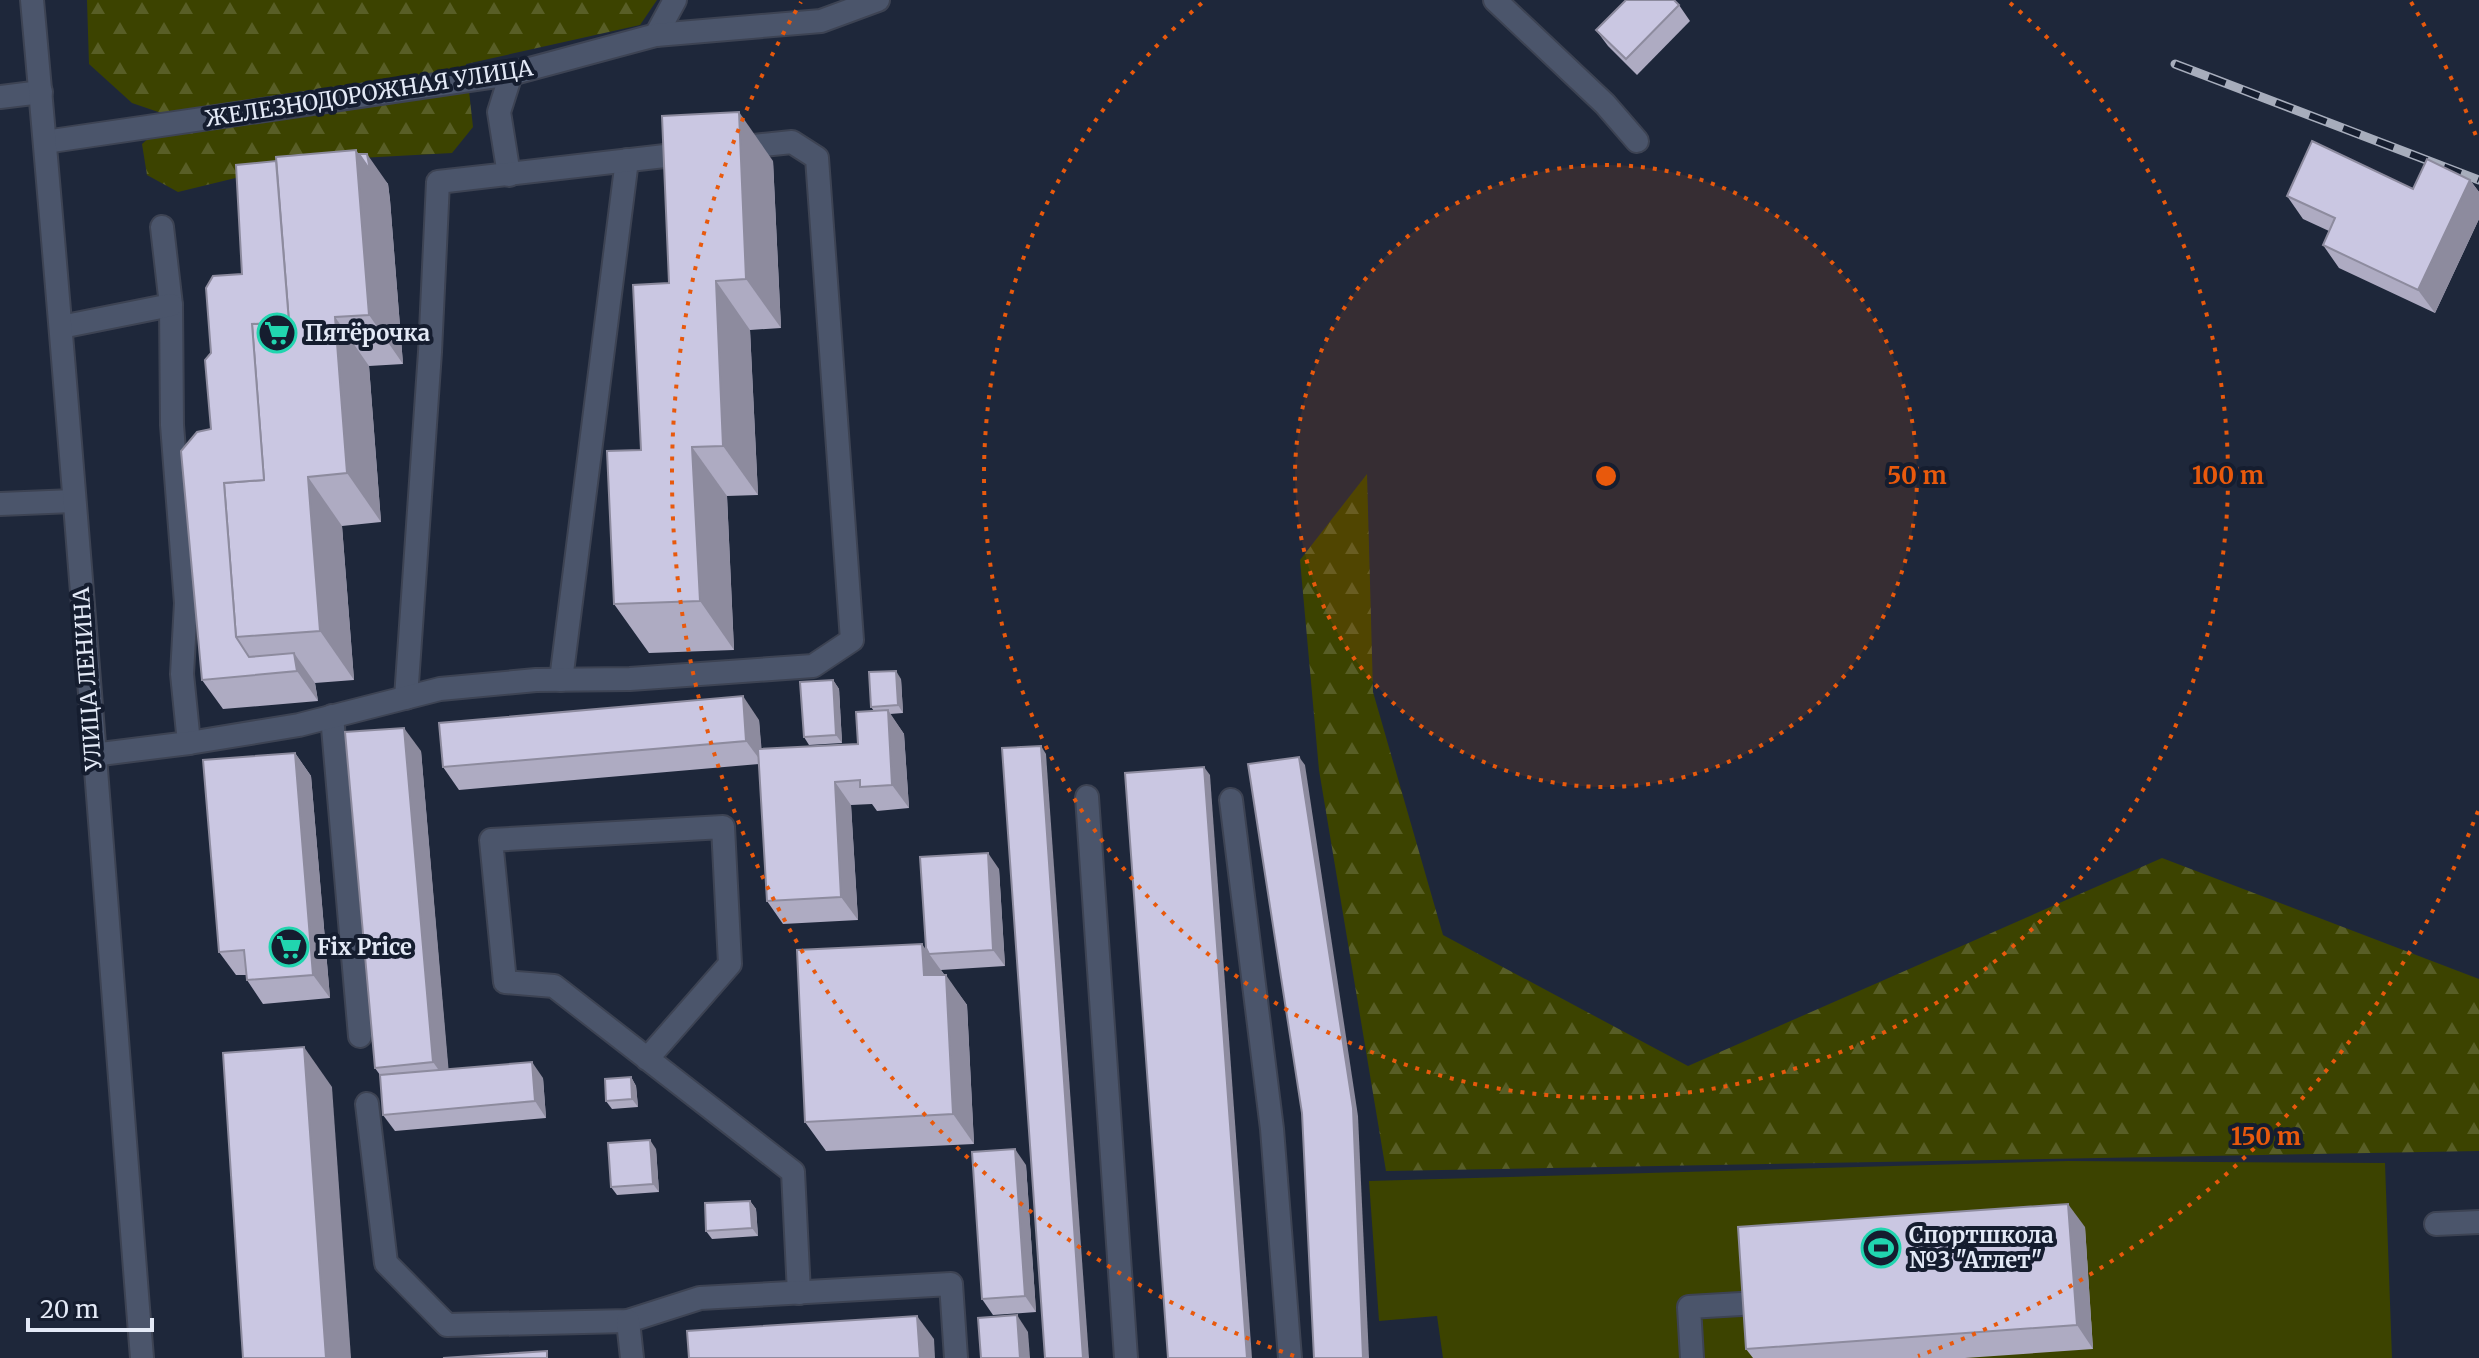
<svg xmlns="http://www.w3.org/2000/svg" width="2479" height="1358" viewBox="0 0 2479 1358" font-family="Merriweather,serif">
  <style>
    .forest { fill: url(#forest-firs) }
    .pitch { fill: #3c4300 }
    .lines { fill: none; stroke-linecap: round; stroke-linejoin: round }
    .service-casing { stroke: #3d4353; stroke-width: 26 }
    .tertiary-casing { stroke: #3d4353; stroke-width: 26 }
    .service { stroke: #4b556b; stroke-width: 22 }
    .tertiary { stroke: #4b556b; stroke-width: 22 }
    .rail-casing { stroke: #a7adbc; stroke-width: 9 }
    .rail { stroke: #151d2f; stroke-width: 6; stroke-dasharray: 18; stroke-linecap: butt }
    .wall { fill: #aeabc2 }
    .shaded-wall { fill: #8d8b9e }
    .building { fill: #cac7e2; stroke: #8d8b9e; stroke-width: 2 }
    .ring { fill: none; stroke: #e8590c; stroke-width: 4; stroke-dasharray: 4 8 }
    .labels { text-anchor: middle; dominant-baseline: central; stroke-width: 8; stroke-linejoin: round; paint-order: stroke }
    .street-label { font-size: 22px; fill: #e3e9f6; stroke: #151d2f }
    .poi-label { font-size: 22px; font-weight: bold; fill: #e3e9f6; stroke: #151d2f; text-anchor: start }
    .centre { fill: #e8590c; stroke: #151d2f; stroke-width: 4 }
    .ring-label { font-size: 24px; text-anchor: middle; font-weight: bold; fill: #e8590c; stroke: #151d2f; stroke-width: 8; stroke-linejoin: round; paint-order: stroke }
  </style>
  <defs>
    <pattern id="forest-firs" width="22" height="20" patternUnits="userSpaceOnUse" patternTransform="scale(2)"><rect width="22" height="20" fill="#3c4300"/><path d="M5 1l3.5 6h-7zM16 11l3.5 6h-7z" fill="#585e26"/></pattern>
  </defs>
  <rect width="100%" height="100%" fill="#1e273a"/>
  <g class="forest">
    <polygon points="87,0 657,0 640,25 466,64 473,127 452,153 305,161 178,192 147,175 142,144 173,117 132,103 89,64"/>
    <polygon points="1367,474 1373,692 1443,935 1688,1066 2162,858 2479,979 2479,1151 1386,1171 1319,770 1300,560"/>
  </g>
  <polygon class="pitch" points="2068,1161 2385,1163 2392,1358 1443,1358 1437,1316 1379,1321 1369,1181"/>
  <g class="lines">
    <defs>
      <g id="service">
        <polyline points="1495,0 1605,104 1637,141"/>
        <polyline points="656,35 675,0"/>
        <polyline points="0,97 41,92"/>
        <polyline points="45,142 511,74 656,35 821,21 878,0"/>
        <polyline points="509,175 499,112 511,74"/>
        <polyline points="162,227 171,305 172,425 186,603 182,674 189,743"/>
        <polyline points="61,327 171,305"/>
        <polyline points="0,504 73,501"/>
        <polyline points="561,680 627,160"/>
        <polyline points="406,698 430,352 438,182 691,153"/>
        <polyline points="332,716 360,1036"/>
        <polyline points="93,755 189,743 299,725 440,689 536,680 630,679 813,666 852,640 817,158 792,142 734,148"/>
        <polyline points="1087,797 1126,1358"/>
        <polyline points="1231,800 1272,1129 1290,1358"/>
        <polyline points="647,1059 730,964 723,827 491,840 505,982 554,986 793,1172 799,1293"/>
        <polyline points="367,1104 386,1263 447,1325 628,1321 700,1298 951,1284 956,1358"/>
        <polyline points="2436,1224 2479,1222"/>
        <polyline points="628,1321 632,1358"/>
        <polyline points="1692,1358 1689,1307 1741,1304"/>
      </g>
      <path id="tertiary" d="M32 0C73 452 106 905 142 1358"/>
    </defs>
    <use href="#service" class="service-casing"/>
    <use href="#tertiary" class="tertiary-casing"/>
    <use href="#service" class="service"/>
    <use href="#tertiary" class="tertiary"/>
    <defs>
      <polyline id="rail" points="2175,64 2479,180"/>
    </defs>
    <use href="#rail" class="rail-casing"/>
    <use href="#rail" class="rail"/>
  </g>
  <g class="wall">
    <polygon points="1679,5 1690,21 1637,75 1608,46 1596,30"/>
    <polygon points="359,154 388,184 390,200 403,364 369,366 381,522 342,526 354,680 315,683 318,701 223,709 202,680 211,429 211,353 242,274 276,161"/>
    <polygon points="773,161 781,328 750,330 758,495 727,496 734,650 649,653 614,604 669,283"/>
    <polygon points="2470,180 2479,192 2479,219 2435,313 2339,268 2323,245 2329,231 2303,219 2287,196 2413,189"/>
    <polygon points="901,679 903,713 890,714 904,734 909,808 877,811 872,804 851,805 858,920 783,924 767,901 759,764 459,790 443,767 759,720 761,749 858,744 874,711 871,707"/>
    <polygon points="833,680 839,689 842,743 809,745 804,737"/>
    <polygon points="421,751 448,1069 543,1078 546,1118 395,1131 383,1115 380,1075 375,1068"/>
    <polygon points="295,753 311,776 330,998 263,1004 247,980 246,975 236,975 219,952"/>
    <polygon points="999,869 1005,966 941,970 967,1005 974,1144 826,1151 805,1122 926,948"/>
    <polygon points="631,1077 636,1086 638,1107 612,1109 606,1101"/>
    <polygon points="656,1149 659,1192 617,1195 611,1187"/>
    <polygon points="1026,1165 1036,1312 993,1315 982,1299"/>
    <polygon points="750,1201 756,1209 758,1236 712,1239 706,1231"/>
    <polygon points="2085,1227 2093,1349 1965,1358 1753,1358 1746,1349"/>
  </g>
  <g class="shaded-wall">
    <polygon points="739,112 773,161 781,328 746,279"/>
    <polygon points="356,150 370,170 367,154 388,184 390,200 403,364 369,315"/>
    <polygon points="2470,180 2479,192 2479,219 2435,313 2418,290"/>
    <polygon points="716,281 750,330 758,495 723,446"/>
    <polygon points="335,317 369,366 381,522 347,473"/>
    <polygon points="692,447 727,496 734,650 700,601"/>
    <polygon points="308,477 342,526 354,680 320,631"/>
    <polygon points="294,653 315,683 318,701 297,671"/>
    <polygon points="896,671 901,679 903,713 898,705"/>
    <polygon points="833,680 839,689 842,743 836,735"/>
    <polygon points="743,696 759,720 763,764 746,741"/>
    <polygon points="888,710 904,734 909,808 892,785"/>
    <polygon points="404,728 421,751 450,1086 433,1062"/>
    <polygon points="1041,746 1046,754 1089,1358 1083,1358"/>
    <polygon points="295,753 311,776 330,998 313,975"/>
    <polygon points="1299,757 1305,765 1358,1116 1369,1358 1363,1358"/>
    <polygon points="1204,767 1210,775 1252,1358 1247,1358"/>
    <polygon points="835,782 851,805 858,920 841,897"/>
    <polygon points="988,853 999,869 1005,966 993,950"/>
    <polygon points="922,944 943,973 945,1005 924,975"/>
    <polygon points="946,975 967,1005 974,1144 953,1114"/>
    <polygon points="304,1047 332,1087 351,1358 326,1358"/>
    <polygon points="532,1062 543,1078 546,1118 535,1101"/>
    <polygon points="631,1077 636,1086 638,1107 632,1099"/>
    <polygon points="650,1140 656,1149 659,1192 653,1184"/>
    <polygon points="1015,1149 1026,1165 1036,1312 1025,1296"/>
    <polygon points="750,1201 756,1209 758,1236 752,1228"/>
    <polygon points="2068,1204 2085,1227 2093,1349 2077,1325"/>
    <polygon points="1017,1315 1028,1332 1030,1358 1020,1358"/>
    <polygon points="917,1316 934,1339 935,1358 920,1358"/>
  </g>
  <g class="building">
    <polygon points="1626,0 1674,0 1679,5 1626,59 1596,30"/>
    <polygon points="739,112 746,279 716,281 723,446 692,447 700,601 614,604 607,451 641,450 633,285 669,283 662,116"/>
    <polygon points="2312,141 2413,189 2427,159 2470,180 2418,290 2323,245 2335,218 2287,196"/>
    <polygon points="356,150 369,315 335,317 347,473 308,477 320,631 236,637 224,483 264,480 252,324 289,322 276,157"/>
    <polygon points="359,154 367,154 370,170"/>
    <polygon points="276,161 289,322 252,324 264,480 224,483 236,637 249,657 294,653 297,671 202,680 181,451 197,432 211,429 205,360 211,353 206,288 213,276 242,274 236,165"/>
    <polygon points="896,671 898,705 871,707 869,672"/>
    <polygon points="833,680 836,735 804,737 800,682"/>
    <polygon points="743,696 746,741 443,767 439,723"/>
    <polygon points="888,710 892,785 860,787 860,780 835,782 841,897 767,901 758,749 858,744 856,712"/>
    <polygon points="404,728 433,1062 375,1068 345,732"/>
    <polygon points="1041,746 1083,1358 1045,1358 1002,748"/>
    <polygon points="295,753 313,975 247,980 244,950 219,952 203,760"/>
    <polygon points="1299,757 1353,1108 1363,1358 1314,1358 1302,1113 1248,764"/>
    <polygon points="1204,767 1247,1358 1168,1358 1125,773"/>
    <polygon points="988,853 993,950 929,954 926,948 920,857"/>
    <polygon points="922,944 924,975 946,975 953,1114 805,1122 797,950"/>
    <polygon points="304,1047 326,1358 243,1358 223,1053"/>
    <polygon points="532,1062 535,1101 383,1115 380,1075"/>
    <polygon points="631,1077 632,1099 606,1101 605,1079"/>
    <polygon points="650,1140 653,1184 611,1187 608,1143"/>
    <polygon points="1015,1149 1025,1296 982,1299 972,1152"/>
    <polygon points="750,1201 752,1228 706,1231 705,1203"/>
    <polygon points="2068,1204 2077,1325 1746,1349 1738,1227"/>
    <polygon points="1017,1315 1020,1358 981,1358 978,1318"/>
    <polygon points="917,1316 920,1358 689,1358 687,1331"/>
    <polygon points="547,1351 547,1358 443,1358"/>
  </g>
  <circle cx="1606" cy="476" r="311" fill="#e8590c" fill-opacity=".12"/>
  <g class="ring">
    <circle cx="1606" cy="476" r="311"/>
    <path d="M2010 3A622 622 0 1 1 1202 3"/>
    <path d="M2478 811A934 934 0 0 1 1918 1356M1294 1356A934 934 0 0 1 801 2M2411 2A934 934 0 0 1 2478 141"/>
  </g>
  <defs>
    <symbol id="supermarket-ring" viewBox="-11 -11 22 22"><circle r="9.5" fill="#151d2f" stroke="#21d5af" stroke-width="1.5"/><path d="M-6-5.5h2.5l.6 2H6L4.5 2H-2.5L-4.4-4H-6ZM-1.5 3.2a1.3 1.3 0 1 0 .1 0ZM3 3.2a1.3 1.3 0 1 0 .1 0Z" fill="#21d5af"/></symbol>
    <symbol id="stadium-ring" viewBox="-11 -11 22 22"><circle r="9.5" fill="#151d2f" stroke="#21d5af" stroke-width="1.5"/><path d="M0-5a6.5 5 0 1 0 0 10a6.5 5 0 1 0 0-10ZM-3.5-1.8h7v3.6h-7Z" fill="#21d5af"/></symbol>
  </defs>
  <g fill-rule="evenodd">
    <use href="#supermarket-ring" x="255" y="311" width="44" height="44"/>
    <use href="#supermarket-ring" x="267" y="925" width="44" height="44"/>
    <use href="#stadium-ring" x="1859" y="1226" width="44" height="44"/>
  </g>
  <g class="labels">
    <g class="street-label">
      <text transform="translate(369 93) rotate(-9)">ЖЕЛЕЗНОДОРОЖНАЯ УЛИЦА</text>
      <text transform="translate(87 679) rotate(-94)">УЛИЦА ЛЕНИНА</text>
    </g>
    <g class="poi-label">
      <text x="305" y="333">Пятёрочка</text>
      <text x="317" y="947">Fix Price</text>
      <text x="1909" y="1235">Спортшкола<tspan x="1909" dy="25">№3 "Атлет"</tspan></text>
    </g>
  </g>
  <circle cx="1606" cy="476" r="12" class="centre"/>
  <g class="ring-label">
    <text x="1917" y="484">50 m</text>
    <text x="2228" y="484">100 m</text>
    <text x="2266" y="1145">150 m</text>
  </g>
  <path d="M28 1318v12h124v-12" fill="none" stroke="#e3e9f6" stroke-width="4"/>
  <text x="40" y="1318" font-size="24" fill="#e3e9f6" stroke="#151d2f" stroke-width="6" paint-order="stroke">20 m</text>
</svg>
